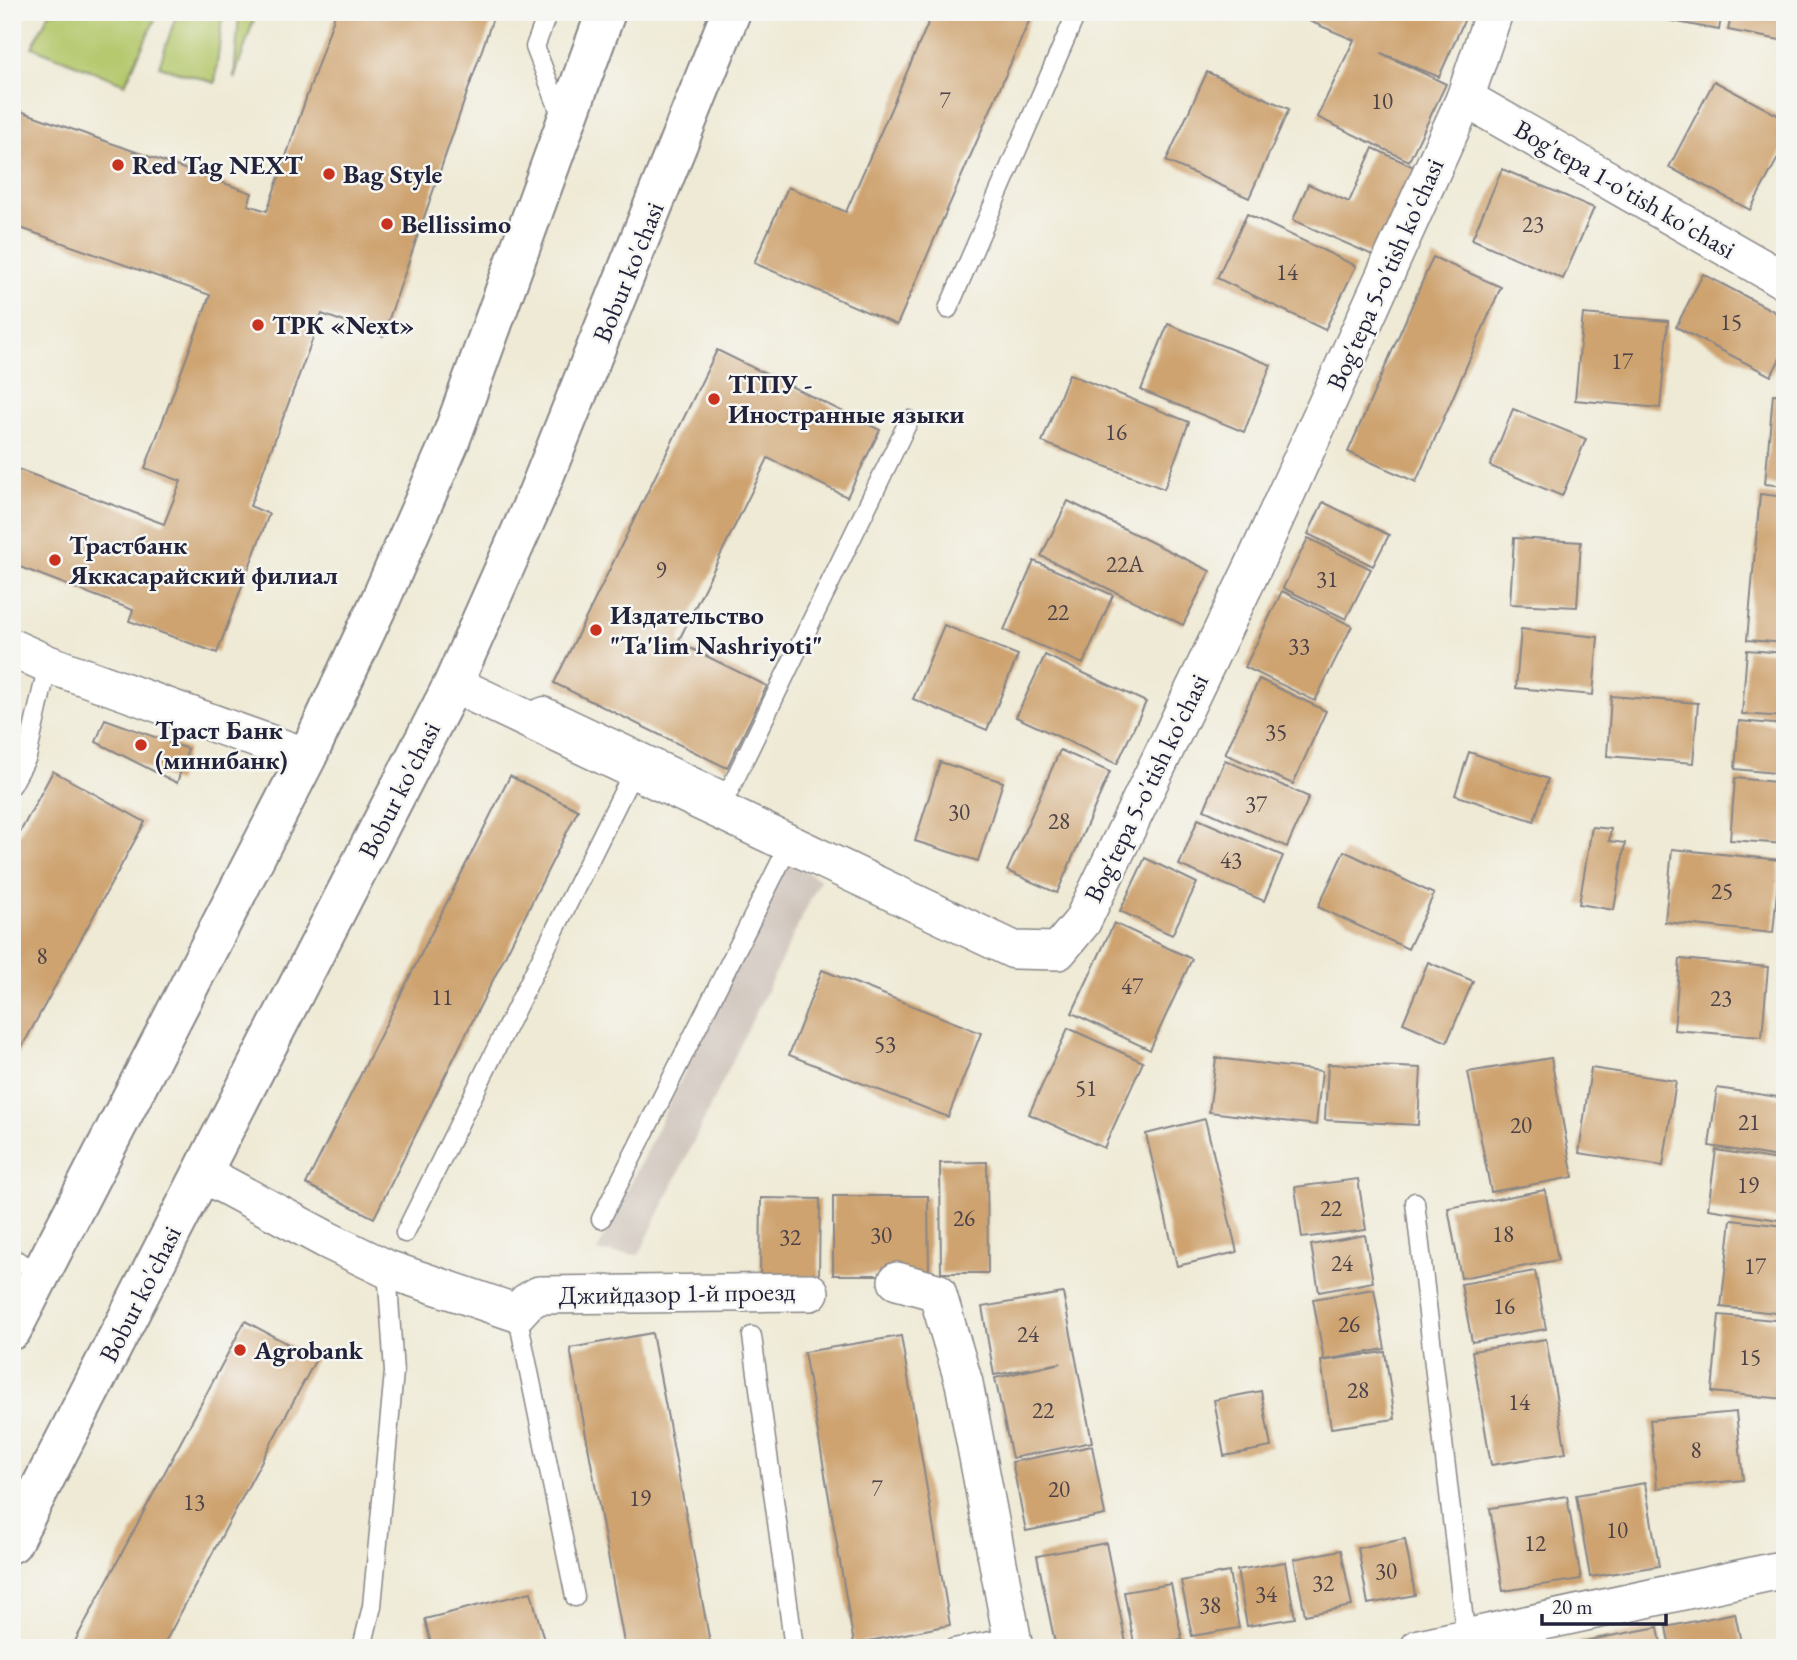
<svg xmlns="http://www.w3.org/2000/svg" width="1797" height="1660" viewBox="0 0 1797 1660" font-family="'EB Garamond',serif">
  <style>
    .industrial { fill: #cdc2b9 }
    .green { fill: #b4c76b; stroke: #6b7453; stroke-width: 2 }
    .building { fill: #cea370 }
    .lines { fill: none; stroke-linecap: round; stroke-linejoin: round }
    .lane-casing { stroke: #888688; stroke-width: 21 }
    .street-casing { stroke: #888688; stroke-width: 40 }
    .primary-casing { stroke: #888688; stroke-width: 42 }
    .lane { stroke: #fff; stroke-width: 18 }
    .street { stroke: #fff; stroke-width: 37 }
    .primary { stroke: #fff; stroke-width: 38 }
    .poi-dot { fill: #c8321e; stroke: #f6f6f2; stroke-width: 2.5 }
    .labels { text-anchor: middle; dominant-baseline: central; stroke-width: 5; stroke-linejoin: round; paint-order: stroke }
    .number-label { font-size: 23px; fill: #4d4248 }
    .poi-label { font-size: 26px; font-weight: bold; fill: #22223b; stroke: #f6f6f2; text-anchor: start }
    .street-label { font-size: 26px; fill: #22223b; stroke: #f6f6f2 }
  </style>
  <rect width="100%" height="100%" fill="#f6f6f2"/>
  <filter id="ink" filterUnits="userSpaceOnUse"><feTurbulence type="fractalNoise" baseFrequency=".0143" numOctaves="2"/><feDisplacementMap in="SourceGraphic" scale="14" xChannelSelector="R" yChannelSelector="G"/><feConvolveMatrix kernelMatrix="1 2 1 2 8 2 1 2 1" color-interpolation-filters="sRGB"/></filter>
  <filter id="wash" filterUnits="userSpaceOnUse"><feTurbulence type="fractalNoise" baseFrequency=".00686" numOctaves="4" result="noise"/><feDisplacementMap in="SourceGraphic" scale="28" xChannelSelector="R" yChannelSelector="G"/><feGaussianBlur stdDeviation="1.57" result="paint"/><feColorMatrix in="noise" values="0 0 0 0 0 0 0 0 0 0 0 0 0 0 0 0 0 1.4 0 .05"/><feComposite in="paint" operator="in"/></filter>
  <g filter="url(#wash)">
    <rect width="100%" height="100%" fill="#efead5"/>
    <polygon class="industrial" points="788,860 820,880 639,1255 597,1252"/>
    <g class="green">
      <polygon points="50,12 158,13 125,84 32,47"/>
      <polygon points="223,12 215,83 159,66 177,13"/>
      <polygon points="239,14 255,16 234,79"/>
    </g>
    <g id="blocks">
      <g class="building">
        <polygon points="336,12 495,12 383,336 322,314 250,506 269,514 217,653 129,621 133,610 12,564 12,467 164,524 181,481 145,468 210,295 12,225 12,108 252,193 248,205 267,211"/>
        <polygon points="933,12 1033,12 897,325 754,263 788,187 846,212"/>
        <polygon points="1312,12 1468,12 1439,77 1381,53 1446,84 1409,161 1317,117 1354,40 1309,21"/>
        <polygon points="1662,12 1722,12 1719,30 1661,19"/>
        <polygon points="1732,12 1785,12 1785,41 1728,30"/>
        <polygon points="1207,72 1289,109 1249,198 1166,161"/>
        <polygon points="1714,81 1785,119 1785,145 1750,210 1669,167"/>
        <polygon points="1373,148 1416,168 1377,257 1293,220 1308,184 1349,202"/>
        <polygon points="1502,169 1594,208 1563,279 1472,239"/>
        <polygon points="1247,214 1356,266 1325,330 1217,278"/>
        <polygon points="1433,257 1501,287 1416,482 1348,452"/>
        <polygon points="1703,274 1785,317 1785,349 1771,376 1676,327"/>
        <polygon points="1583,314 1668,321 1660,408 1575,400"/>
        <polygon points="1168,324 1271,365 1244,432 1141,390"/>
        <polygon points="717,350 880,430 847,497 768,458 678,642 767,686 727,768 554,683"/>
        <polygon points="1069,374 1189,422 1164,489 1042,442"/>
        <polygon points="1773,394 1785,395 1785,486 1765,484"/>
        <polygon points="1513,409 1586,439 1562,496 1490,466"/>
        <polygon points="1760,494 1785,497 1785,643 1747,640"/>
        <polygon points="1068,501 1210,571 1183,625 1041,556"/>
        <polygon points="1323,502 1389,535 1373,566 1308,534"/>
        <polygon points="1308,538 1371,569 1346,619 1283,588"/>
        <polygon points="1514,538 1581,542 1577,607 1510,604"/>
        <polygon points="1034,561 1113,595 1083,664 1004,630"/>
        <polygon points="1282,591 1352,626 1315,701 1245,667"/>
        <polygon points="944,625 1018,655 987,730 913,699"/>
        <polygon points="1521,629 1598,637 1593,695 1516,688"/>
        <polygon points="1747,650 1785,653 1785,717 1742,714"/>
        <polygon points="1045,655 1146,702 1117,764 1016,717"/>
        <polygon points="1259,679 1326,711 1293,784 1225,754"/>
        <polygon points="1611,696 1698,703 1693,763 1607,756"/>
        <polygon points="105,719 188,749 177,783 96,742"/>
        <polygon points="1739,721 1785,725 1785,774 1735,769"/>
        <polygon points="1060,750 1110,772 1057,893 1007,871"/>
        <polygon points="1469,752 1548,779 1534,821 1455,795"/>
        <polygon points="1225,760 1309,797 1287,847 1204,810"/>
        <polygon points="940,762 1003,782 978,861 915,841"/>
        <polygon points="53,771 145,822 12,1065 12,847"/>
        <polygon points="510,776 578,810 374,1218 306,1184"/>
        <polygon points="1735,778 1785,783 1785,844 1730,840"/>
        <polygon points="1198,819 1283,856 1264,901 1179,865"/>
        <polygon points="1592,827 1611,829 1609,841 1625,843 1614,910 1579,904"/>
        <polygon points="1672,849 1780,860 1773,933 1665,922"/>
        <polygon points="1344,851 1434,894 1408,949 1318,907"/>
        <polygon points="1145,858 1197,883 1172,935 1120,911"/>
        <polygon points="1114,923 1192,959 1150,1050 1072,1013"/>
        <polygon points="1680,959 1768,967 1762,1037 1674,1030"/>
        <polygon points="1428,962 1473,981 1447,1042 1403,1023"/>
        <polygon points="822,970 981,1033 948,1117 789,1055"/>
        <polygon points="1068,1028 1143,1062 1104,1148 1029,1114"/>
        <polygon points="1216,1058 1322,1071 1316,1125 1209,1112"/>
        <polygon points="1551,1058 1573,1177 1491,1192 1468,1072"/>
        <polygon points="1328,1064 1421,1068 1418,1125 1325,1120"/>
        <polygon points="1591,1068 1676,1081 1663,1166 1579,1153"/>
        <polygon points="1717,1088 1785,1098 1785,1158 1709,1146"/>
        <polygon points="1205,1119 1237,1252 1177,1266 1146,1134"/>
        <polygon points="1716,1150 1785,1161 1785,1221 1708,1209"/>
        <polygon points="987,1162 988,1273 941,1273 940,1163"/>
        <polygon points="1358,1179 1366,1230 1302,1238 1295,1187"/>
        <polygon points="1545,1190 1558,1260 1461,1278 1448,1208"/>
        <polygon points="833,1196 928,1196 929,1275 833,1275"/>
        <polygon points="761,1198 820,1199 819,1277 760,1276"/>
        <polygon points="1731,1220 1785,1226 1785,1314 1721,1307"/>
        <polygon points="1365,1235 1373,1282 1319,1292 1311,1245"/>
        <polygon points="1535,1271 1546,1329 1472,1342 1461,1284"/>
        <polygon points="1374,1289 1385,1349 1324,1360 1313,1299"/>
        <polygon points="1063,1293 1092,1442 1012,1458 995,1378 1061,1363 994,1375 982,1307"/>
        <polygon points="1719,1315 1785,1321 1785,1399 1712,1392"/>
        <polygon points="245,1321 316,1359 162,1648 79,1648 73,1645"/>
        <polygon points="652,1333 711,1648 625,1648 570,1348"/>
        <polygon points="901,1336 950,1625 854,1644 804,1352"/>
        <polygon points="1546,1339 1566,1453 1491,1465 1472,1351"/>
        <polygon points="1385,1352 1395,1419 1331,1428 1321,1361"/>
        <polygon points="1261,1391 1271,1447 1224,1456 1214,1400"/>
        <polygon points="1736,1412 1743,1480 1657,1488 1650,1420"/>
        <polygon points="1092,1446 1105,1515 1026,1531 1012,1462"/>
        <polygon points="1645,1483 1659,1566 1590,1577 1576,1495"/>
        <polygon points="1567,1496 1581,1579 1503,1591 1490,1508"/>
        <polygon points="1405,1539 1415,1595 1368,1604 1358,1548"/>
        <polygon points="1106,1543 1127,1648 1056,1648 1037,1556"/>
        <polygon points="1341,1550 1352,1606 1305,1615 1294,1559"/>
        <polygon points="1285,1562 1295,1618 1247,1626 1237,1570"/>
        <polygon points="1229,1572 1239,1628 1192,1636 1181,1581"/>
        <polygon points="1171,1584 1182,1639 1135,1648 1124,1592"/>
        <polygon points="531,1592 546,1648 432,1648 425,1619"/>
        <polygon points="1735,1613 1742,1648 1670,1648 1666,1627"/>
        <polygon points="1658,1627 1662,1648 1580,1648 1579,1642"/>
      </g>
    </g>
  </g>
  <g filter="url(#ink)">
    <use href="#blocks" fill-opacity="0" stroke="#888688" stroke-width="2"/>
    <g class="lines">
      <defs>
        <g id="lane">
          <polyline points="548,12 535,47 563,120"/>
          <polyline points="948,309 1077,12"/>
          <polyline points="522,714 544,706 728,793 909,420"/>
          <polyline points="12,785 27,757 48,664"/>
          <polyline points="1415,1202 1466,1639"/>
          <polyline points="601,1219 789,845"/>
          <polyline points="405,1233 634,770"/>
          <polyline points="12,1258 42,1273"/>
          <polyline points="517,1313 575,1597"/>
          <polyline points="752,1336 794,1648"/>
          <polyline points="362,1648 372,1606 394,1372 387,1269"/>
          <polyline points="953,1648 1012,1637"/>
        </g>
        <g id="street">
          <polyline points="1465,98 1785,281"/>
          <polyline points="12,648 48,664 307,757"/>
          <polyline points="453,684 1014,950 1058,951 1082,922 1254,565 1465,98 1494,12"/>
          <polyline points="202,1173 327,1240 387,1269 517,1313 527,1302 539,1295 810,1292"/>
          <polyline points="897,1281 937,1292 964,1383 1014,1648"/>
          <polyline points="1419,1648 1785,1569"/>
        </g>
        <g id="primary">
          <polyline points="12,1330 307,757 380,601 449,444 606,12"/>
          <polyline points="12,1543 453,684 536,497 731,12"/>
        </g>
      </defs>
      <use href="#lane" class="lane-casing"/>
      <use href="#street" class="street-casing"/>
      <use href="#primary" class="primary-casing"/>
      <use href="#lane" class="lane"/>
      <use href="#street" class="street"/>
      <use href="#primary" class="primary"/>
    </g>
  </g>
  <g class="poi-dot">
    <circle cx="118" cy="165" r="7"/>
    <circle cx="329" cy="174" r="7"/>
    <circle cx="387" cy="224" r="7"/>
    <circle cx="258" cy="325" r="7"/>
    <circle cx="714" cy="399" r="7"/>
    <circle cx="55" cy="560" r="7"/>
    <circle cx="596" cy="630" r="7"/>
    <circle cx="141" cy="745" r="7"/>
    <circle cx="240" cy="1350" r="7"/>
  </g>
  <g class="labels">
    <g class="number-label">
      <text x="945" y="100">7</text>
      <text x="1382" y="101">10</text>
      <text x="1533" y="224">23</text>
      <text x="1287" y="272">14</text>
      <text x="1731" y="322">15</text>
      <text x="1622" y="361">17</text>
      <text x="1116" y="432">16</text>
      <text x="1125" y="564">22A</text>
      <text x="661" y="570">9</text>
      <text x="1327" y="579">31</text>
      <text x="1058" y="612">22</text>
      <text x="1299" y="646">33</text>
      <text x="1276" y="732">35</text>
      <text x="1256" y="804">37</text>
      <text x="959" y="812">30</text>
      <text x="1059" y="821">28</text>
      <text x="1231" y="860">43</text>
      <text x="1722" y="891">25</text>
      <text x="42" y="956">8</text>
      <text x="1132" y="986">47</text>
      <text x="442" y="997">11</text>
      <text x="1721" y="998">23</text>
      <text x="885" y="1044">53</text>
      <text x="1086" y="1088">51</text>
      <text x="1749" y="1122">21</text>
      <text x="1521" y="1125">20</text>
      <text x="1748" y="1185">19</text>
      <text x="1331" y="1208">22</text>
      <text x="964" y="1218">26</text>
      <text x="1503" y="1234">18</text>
      <text x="881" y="1235">30</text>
      <text x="790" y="1237">32</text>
      <text x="1342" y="1263">24</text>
      <text x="1755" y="1266">17</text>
      <text x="1504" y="1306">16</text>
      <text x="1349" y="1324">26</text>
      <text x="1028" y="1334">24</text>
      <text x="1750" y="1357">15</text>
      <text x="1358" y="1390">28</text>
      <text x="1519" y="1402">14</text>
      <text x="1043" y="1410">22</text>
      <text x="1696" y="1450">8</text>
      <text x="877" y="1488">7</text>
      <text x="1059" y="1489">20</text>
      <text x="640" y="1498">19</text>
      <text x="194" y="1502">13</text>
      <text x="1617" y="1530">10</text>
      <text x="1535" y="1543">12</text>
      <text x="1386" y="1571">30</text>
      <text x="1323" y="1583">32</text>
      <text x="1266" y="1594">34</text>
      <text x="1210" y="1605">38</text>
    </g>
    <g class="poi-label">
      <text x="132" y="165">Red Tag NEXT</text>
      <text x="343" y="174">Bag Style</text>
      <text x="401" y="224">Bellissimo</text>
      <text x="272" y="325">ТРК «Next»</text>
      <text x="728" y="384">ТГПУ -<tspan x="728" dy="30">Иностранные языки</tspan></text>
      <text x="69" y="545">Трастбанк<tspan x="69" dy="30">Яккасарайский филиал</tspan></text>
      <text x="610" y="615">Издательство<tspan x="610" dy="30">"Ta'lim Nashriyoti"</tspan></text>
      <text x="155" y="730">Траст Банк<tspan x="155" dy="30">(минибанк)</tspan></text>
      <text x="254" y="1350">Agrobank</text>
    </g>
    <g class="street-label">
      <text transform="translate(1625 189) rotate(30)">Bog'tepa 1-o'tish ko'chasi</text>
      <text transform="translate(628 272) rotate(-68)">Bobur ko'chasi</text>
      <text transform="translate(1385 274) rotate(-66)">Bog'tepa 5-o'tish ko'chasi</text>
      <text transform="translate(1146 788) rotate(-64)">Bog'tepa 5-o'tish ko'chasi</text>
      <text transform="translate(399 790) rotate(-63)">Bobur ko'chasi</text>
      <text transform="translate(677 1293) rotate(-1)">Джийдазор 1-й проезд</text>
      <text transform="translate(140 1294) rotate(-63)">Bobur ko'chasi</text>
    </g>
  </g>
  <rect width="1797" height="1660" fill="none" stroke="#f6f6f2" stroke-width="42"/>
  <path d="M1542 1614v10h124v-10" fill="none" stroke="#22223b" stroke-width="3.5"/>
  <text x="1552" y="1614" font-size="21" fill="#22223b" stroke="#f6f6f2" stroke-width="5" paint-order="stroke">20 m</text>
</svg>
